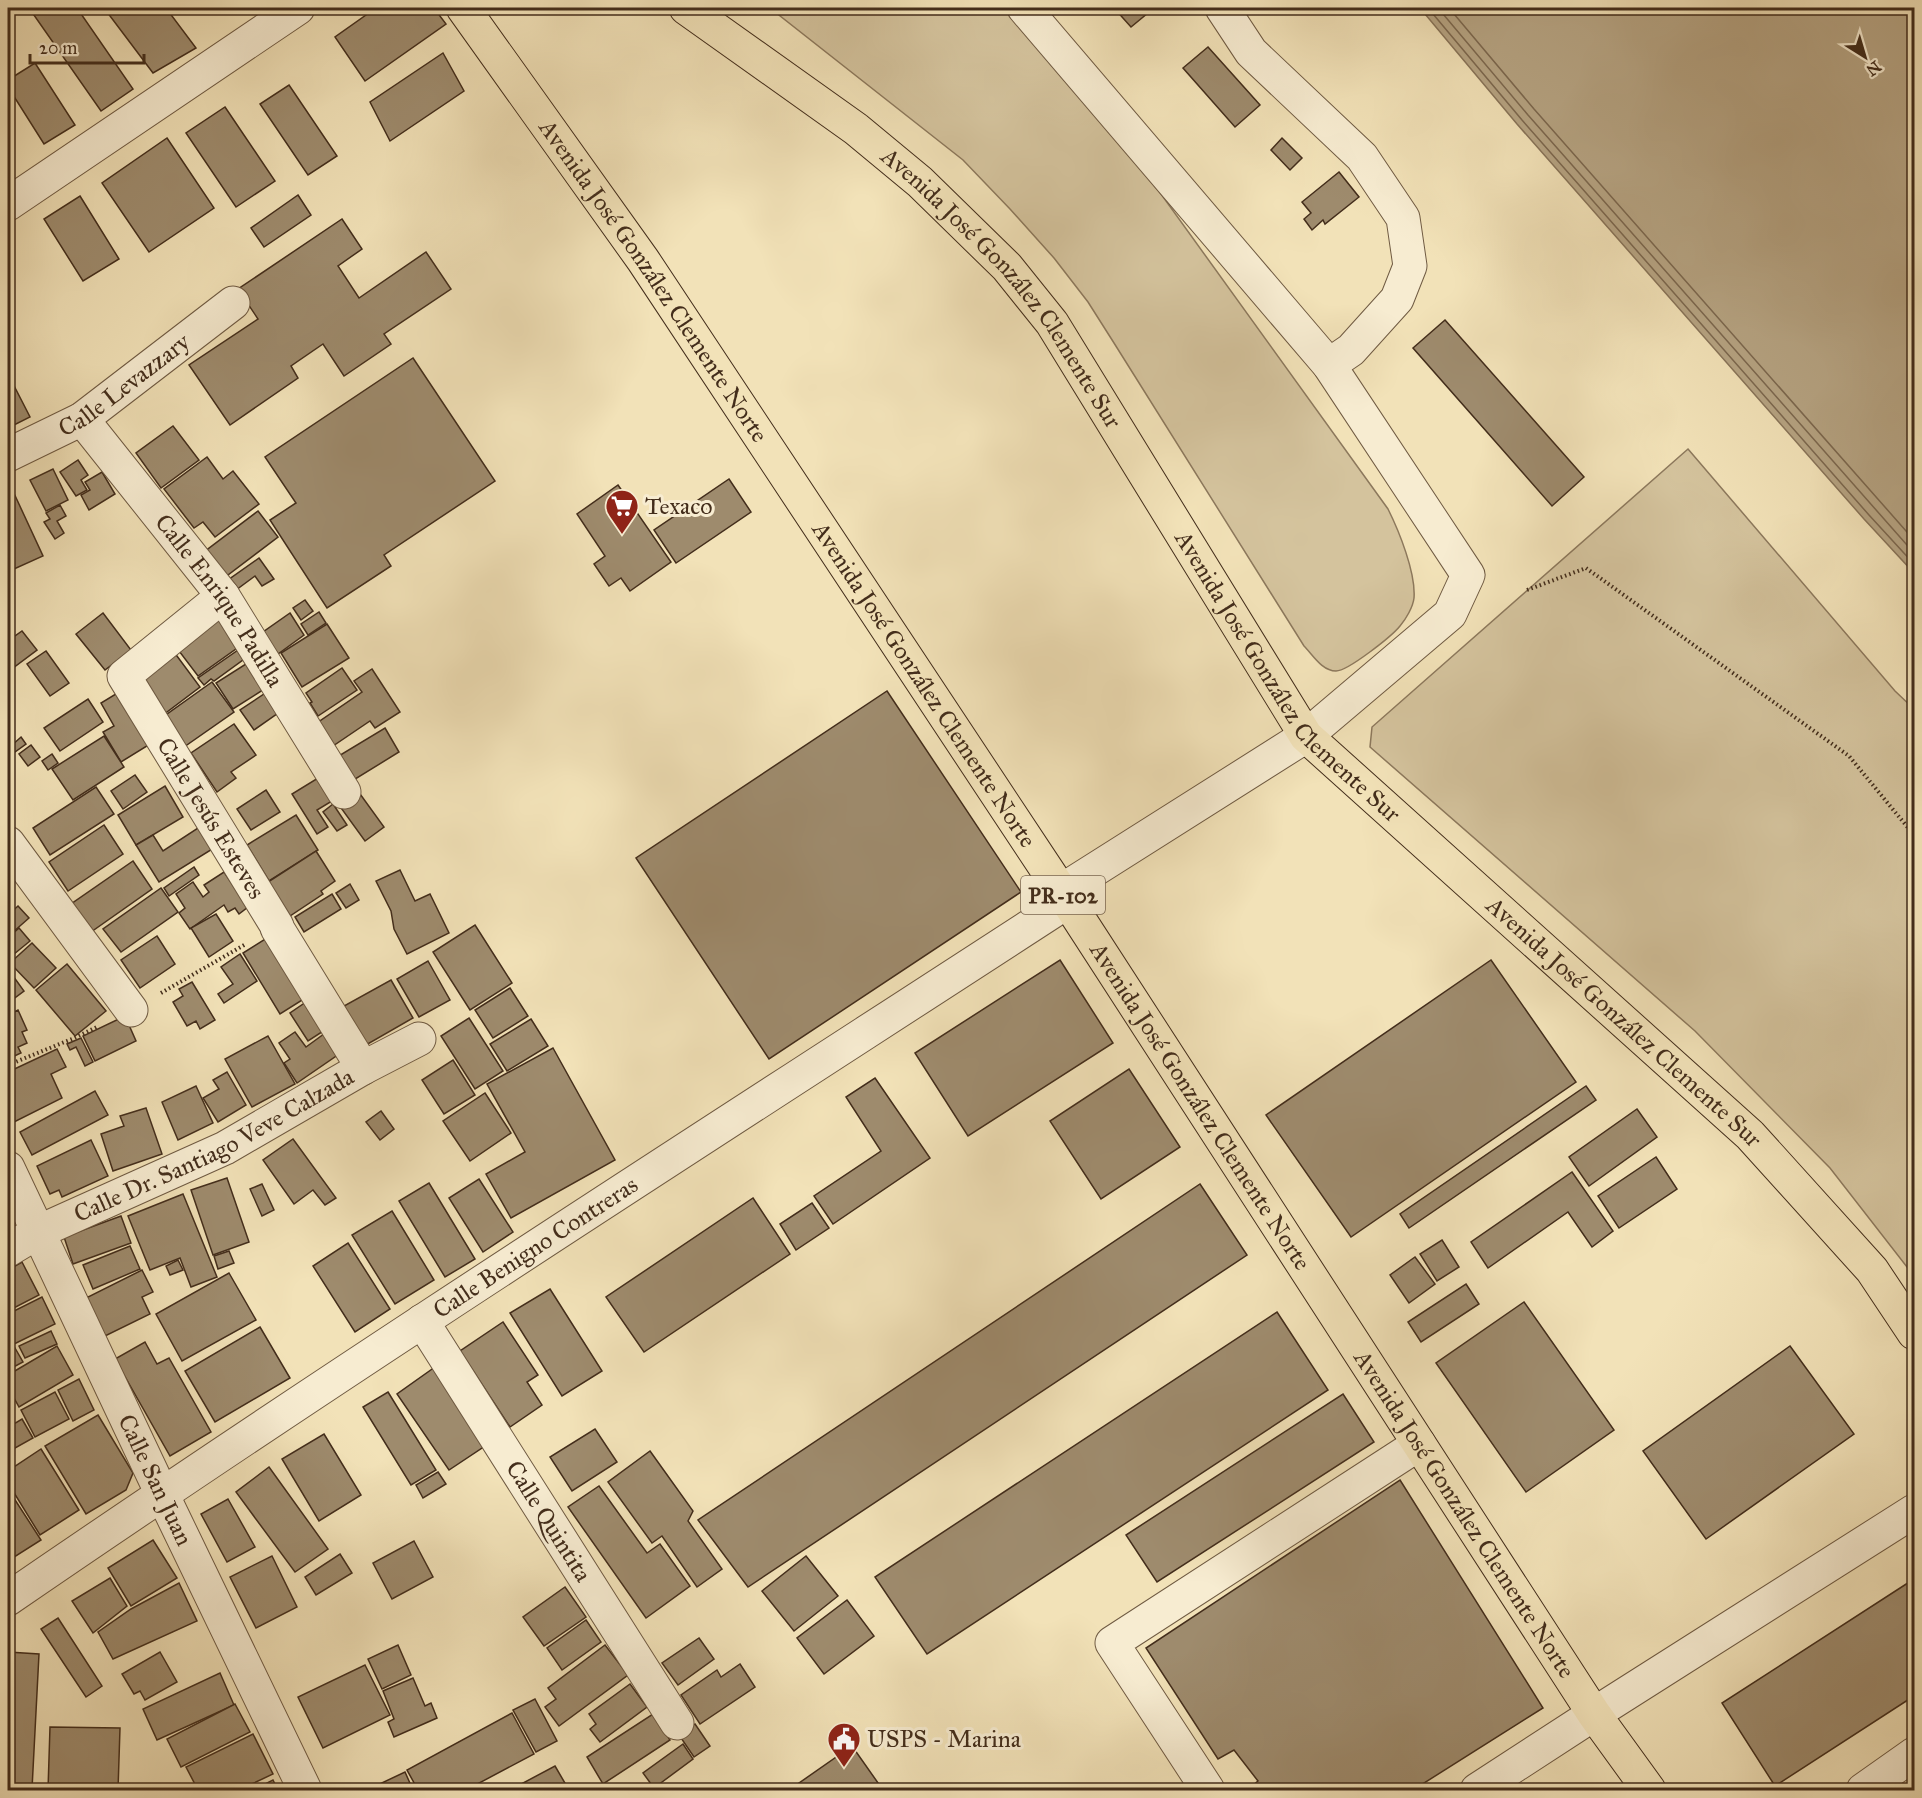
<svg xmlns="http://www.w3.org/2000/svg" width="1922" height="1798" viewBox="0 0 1922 1798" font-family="'IM FELL Great Primer',serif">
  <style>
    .green { fill: #d4c39d; stroke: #8c785c; stroke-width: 1.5 }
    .water { fill: #b6a483; stroke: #887459; stroke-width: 1.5 }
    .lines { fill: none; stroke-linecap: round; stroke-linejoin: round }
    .shore { stroke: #7c684f; stroke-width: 1.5 }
    .building { fill: #9e8b6d; stroke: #432d1b; stroke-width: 1.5 }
    .minor-casing { stroke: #6f5a42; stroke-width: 35 }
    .major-casing { stroke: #432d1b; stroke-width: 35 }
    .path { stroke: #432d1b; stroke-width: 4; stroke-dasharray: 1.5 3; stroke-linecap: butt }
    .minor { stroke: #f7ecd1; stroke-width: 33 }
    .major { stroke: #f2e2b8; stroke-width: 33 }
    .labels { text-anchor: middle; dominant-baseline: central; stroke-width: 6; stroke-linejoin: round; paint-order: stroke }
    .shield { fill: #f7ecd1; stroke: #796652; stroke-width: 1.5 }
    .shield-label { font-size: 22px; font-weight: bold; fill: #432d1b }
    .street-label { font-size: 24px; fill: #432d1b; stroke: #f7ecd1 }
    .poi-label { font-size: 24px; fill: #432d1b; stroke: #f7ecd1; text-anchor: start }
  </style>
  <rect width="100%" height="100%" fill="#f2e2b8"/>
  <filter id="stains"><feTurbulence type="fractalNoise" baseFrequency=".00333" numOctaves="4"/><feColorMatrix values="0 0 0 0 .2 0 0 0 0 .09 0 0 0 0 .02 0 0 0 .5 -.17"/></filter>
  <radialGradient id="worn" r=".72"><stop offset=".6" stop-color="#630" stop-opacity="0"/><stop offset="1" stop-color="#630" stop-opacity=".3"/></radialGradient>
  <g class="green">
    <path d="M770 8H1010L1161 194 1388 509C1399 531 1416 573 1414 598 1413 607 1406 619 1400 626 1392 636 1348 671 1336 671 1322 671 1313 655 1304 646L1114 343 1088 302 1054 258 1010 209 963 160Z"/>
    <polygon points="1688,449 1895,691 1914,709 1914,1276 1830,1168 1695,1031 1370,747 1372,727"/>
  </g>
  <polygon class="water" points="1420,8 1914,8 1914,573 1864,519 1517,124"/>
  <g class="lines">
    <g class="shore">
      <polyline points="1428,8 1522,120 1869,515 1914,564"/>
      <polyline points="1438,8 1528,115 1914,553"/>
      <polyline points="1449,8 1534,109 1914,540"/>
    </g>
  </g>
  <g class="building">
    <polygon points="29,8 77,8 133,89 101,111"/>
    <polygon points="104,8 166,8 196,48 153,73"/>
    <polygon points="376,8 434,8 446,24 365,81 335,37"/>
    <polygon points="1114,8 1154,8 1131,27"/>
    <polygon points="1208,47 1260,105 1235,127 1183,68"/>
    <polygon points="443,53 464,91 390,141 370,102"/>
    <polygon points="35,63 75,125 44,144 8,87 8,80"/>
    <polygon points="289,85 337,156 308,175 260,104"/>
    <polygon points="225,107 275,181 236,207 186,133"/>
    <polygon points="167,138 214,208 149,252 102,183"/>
    <polygon points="1282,138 1302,158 1290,170 1271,150"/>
    <polygon points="1339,172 1359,197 1325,224 1323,220 1312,230 1304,219 1311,213 1302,202"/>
    <polygon points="298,195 311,215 264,247 251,228"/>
    <polygon points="80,196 119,259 83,281 44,219"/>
    <polygon points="342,219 362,249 338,266 359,298 426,252 451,289 384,334 391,344 344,376 323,344 291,366 298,378 230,425 189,365 258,319 238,289"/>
    <polygon points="1445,320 1584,477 1552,506 1413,348"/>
    <polygon points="413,358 495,481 384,555 391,566 327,608 270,520 296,503 265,457"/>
    <polygon points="8,374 30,417 8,428"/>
    <polygon points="173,426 199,460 161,488 136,453"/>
    <polygon points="207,457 223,479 233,471 259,504 215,537 203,522 194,528 164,489"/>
    <polygon points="78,460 88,475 81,480 87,490 76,496 60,472"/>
    <polygon points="53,469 68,500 46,511 30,480"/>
    <polygon points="102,472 115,494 89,510 81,495 90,490 85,482"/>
    <polygon points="729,479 751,512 676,563 654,530"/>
    <polygon points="618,485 671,562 630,591 621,578 609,586 594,564 605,556 577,514"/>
    <polygon points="12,489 43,556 14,569 8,555 8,491"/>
    <polygon points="60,505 66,516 57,521 64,533 55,539 44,522 50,519 46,513"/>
    <polygon points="258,511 278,537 224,578 204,552"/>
    <polygon points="259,558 274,579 262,586 255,576 236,590 228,580"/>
    <polygon points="305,600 313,611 301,620 293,608"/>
    <polygon points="319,612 326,623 308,635 301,624"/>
    <polygon points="103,613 131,650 105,670 76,634"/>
    <polygon points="290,613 304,635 278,654 263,632"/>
    <polygon points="217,616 240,646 198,676 176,647"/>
    <polygon points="327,624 349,658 302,687 281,653"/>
    <polygon points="22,631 37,650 9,671 8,668 8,641"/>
    <polygon points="241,648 247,657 214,681 211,679 204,685 198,678"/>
    <polygon points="46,651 69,683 50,696 27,664"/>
    <polygon points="174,652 200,687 163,715 137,680"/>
    <polygon points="249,662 266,688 233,709 216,683"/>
    <polygon points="342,668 357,690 318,716 310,703 312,702 306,693"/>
    <polygon points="372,669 400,712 375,728 370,721 330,748 314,725 362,692 354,681"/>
    <polygon points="212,682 234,712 184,747 163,717"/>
    <polygon points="124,689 155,741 121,762 103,732 114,726 101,703"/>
    <polygon points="887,691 1021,892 769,1059 636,858"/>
    <polygon points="267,692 281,711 254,730 240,710"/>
    <polygon points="88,699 103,722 60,751 44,728"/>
    <polygon points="234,724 256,755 231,772 236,778 217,792 191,753"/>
    <polygon points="385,728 399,752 352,781 337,757"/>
    <polygon points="104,736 124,767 73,800 52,769"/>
    <polygon points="21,737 26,744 15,752 11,746"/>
    <polygon points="31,745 40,757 28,766 19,754"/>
    <polygon points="52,754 58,763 48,770 42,761"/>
    <polygon points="135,775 147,792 123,809 111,791"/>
    <polygon points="318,778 332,801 317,810 328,827 317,834 292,794"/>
    <polygon points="165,786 183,817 136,845 118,815"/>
    <polygon points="96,787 114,814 50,855 33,828"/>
    <polygon points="355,787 384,827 365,841 336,801"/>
    <polygon points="266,790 280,812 251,830 237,809"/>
    <polygon points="333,804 347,825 337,831 323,812"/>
    <polygon points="296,815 318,850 269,881 247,845"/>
    <polygon points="104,825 123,854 68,891 49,862"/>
    <polygon points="201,826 214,848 159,882 136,845 153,835 163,851"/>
    <polygon points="316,851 335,881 321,891 323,894 290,916 268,882"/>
    <polygon points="133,861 152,889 91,932 71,904"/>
    <polygon points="194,867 199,875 169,896 164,888"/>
    <polygon points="400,870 415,901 430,894 449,933 407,954 394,929 391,911 376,881"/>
    <polygon points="224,872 248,907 239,914 235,908 228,912 224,905 190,929 179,913 185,908 176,894 193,882 203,897 209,892 204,885"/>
    <polygon points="350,884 359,900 346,908 336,893"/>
    <polygon points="161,888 178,912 121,952 103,929"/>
    <polygon points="332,894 341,909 304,932 295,917"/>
    <polygon points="18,906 29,918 12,933 8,928 8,915"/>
    <polygon points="216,914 233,941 209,957 191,928"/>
    <polygon points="475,925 512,983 470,1010 433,952"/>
    <polygon points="19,928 30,941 8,959 8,930 11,935"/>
    <polygon points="157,936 175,964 140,988 121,960"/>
    <polygon points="270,936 307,997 280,1014 243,953"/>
    <polygon points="32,943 56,968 34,988 10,963"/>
    <polygon points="240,954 257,981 224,1003 218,994 233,984 221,967"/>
    <polygon points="1060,960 1113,1043 968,1136 915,1053"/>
    <polygon points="1491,960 1576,1082 1351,1237 1266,1115"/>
    <polygon points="428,961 450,1000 419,1017 397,979"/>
    <polygon points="67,964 106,1011 75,1036 36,990"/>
    <polygon points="8,969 24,991 8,1003"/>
    <polygon points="391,980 413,1018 366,1045 344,1006"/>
    <polygon points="192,982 215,1020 200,1029 196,1021 187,1026 173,1002 183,996 179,989"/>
    <polygon points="510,988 528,1016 493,1038 475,1010"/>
    <polygon points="309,1000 328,1028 308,1041 290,1013"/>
    <polygon points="18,1010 27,1030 22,1032 27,1043 18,1047 21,1053 8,1059 8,1015"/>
    <polygon points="125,1016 136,1041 95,1061 83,1036"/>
    <polygon points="469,1018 503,1071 475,1089 441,1036"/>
    <polygon points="531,1019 548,1046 507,1071 490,1044"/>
    <polygon points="328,1031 342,1052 297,1083 284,1063 290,1059 279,1043 295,1032 306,1047"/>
    <polygon points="268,1036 295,1084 252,1107 225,1059"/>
    <polygon points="81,1038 93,1062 85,1066 76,1047 70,1050 67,1044"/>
    <polygon points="553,1048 615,1160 511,1218 486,1174 525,1152 487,1084"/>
    <polygon points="57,1049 66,1067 51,1074 62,1098 8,1125 8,1072"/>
    <polygon points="453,1060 475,1095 444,1114 422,1080"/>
    <polygon points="1129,1069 1180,1147 1101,1199 1050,1121"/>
    <polygon points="227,1072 246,1105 218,1122 203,1098 219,1089 213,1080"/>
    <polygon points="875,1078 930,1158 833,1224 814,1196 881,1151 846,1097"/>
    <polygon points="196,1086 213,1123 178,1140 162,1102"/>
    <polygon points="1586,1086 1596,1100 1409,1228 1400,1214"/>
    <polygon points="95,1091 108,1115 32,1155 20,1132"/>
    <polygon points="485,1093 511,1133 470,1161 443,1121"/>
    <polygon points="146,1108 162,1154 113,1171 101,1134 124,1126 120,1116"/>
    <polygon points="1637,1109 1657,1137 1589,1186 1569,1157"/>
    <polygon points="381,1111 394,1129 380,1140 366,1122"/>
    <polygon points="293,1139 336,1198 325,1205 313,1190 294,1204 263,1160"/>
    <polygon points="91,1140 108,1176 62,1197 59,1190 50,1194 37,1166"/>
    <polygon points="1656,1157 1677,1189 1619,1228 1598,1196"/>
    <polygon points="1572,1172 1613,1231 1592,1247 1568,1212 1488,1268 1471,1242"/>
    <polygon points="227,1178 249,1242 213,1255 191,1190"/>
    <polygon points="479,1179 513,1232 483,1252 449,1198"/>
    <polygon points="429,1183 475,1259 445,1277 399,1201"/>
    <polygon points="262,1184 274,1210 262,1216 250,1189"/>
    <polygon points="1200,1184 1247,1255 748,1587 698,1520"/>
    <polygon points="183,1194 217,1277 191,1287 180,1258 150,1270 128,1216"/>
    <polygon points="753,1198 790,1254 644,1352 606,1297"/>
    <polygon points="812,1203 829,1228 796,1250 780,1224"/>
    <polygon points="392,1211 434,1280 395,1304 352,1235"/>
    <polygon points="121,1216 131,1243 73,1264 64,1237"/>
    <polygon points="1442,1240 1459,1267 1437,1281 1420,1254"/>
    <polygon points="348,1243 390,1309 355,1332 313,1266"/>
    <polygon points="130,1246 140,1269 93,1289 83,1265"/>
    <polygon points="229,1251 234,1263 218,1269 214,1256"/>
    <polygon points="1415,1257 1435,1284 1409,1303 1390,1275"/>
    <polygon points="178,1260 183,1270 170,1275 166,1266"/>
    <polygon points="22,1262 39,1295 8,1311 8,1270"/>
    <polygon points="142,1270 153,1292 142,1297 150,1314 105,1336 86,1298"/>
    <polygon points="229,1273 256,1320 182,1361 156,1314"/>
    <polygon points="1466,1284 1479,1304 1421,1342 1408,1322"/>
    <polygon points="550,1289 602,1371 562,1396 510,1313"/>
    <polygon points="42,1297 55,1324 8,1347 8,1314"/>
    <polygon points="1524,1302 1614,1430 1526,1492 1436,1363"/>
    <polygon points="1277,1312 1328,1390 927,1654 875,1577"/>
    <polygon points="503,1322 538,1375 527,1382 542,1405 510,1427 460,1351"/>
    <polygon points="260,1327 290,1378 215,1422 185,1371"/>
    <polygon points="51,1331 57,1344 25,1358 19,1346"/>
    <polygon points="145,1342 157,1364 169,1358 211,1432 170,1456 115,1359"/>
    <polygon points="57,1346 73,1375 19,1407 8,1387 8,1375"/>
    <polygon points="1790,1346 1854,1434 1706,1539 1643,1451"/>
    <polygon points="15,1348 23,1362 8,1370 8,1353"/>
    <polygon points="435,1367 488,1444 449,1470 397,1394"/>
    <polygon points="79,1379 94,1410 73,1421 58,1390"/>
    <polygon points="55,1392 69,1419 35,1437 21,1410"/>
    <polygon points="388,1392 436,1470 411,1485 363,1407"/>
    <polygon points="1343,1394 1374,1442 1157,1582 1126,1535"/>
    <polygon points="98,1415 133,1473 126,1490 86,1514 45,1446"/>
    <polygon points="22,1419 33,1438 8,1452 8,1425 9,1427"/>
    <polygon points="595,1429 617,1462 572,1491 550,1457"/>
    <polygon points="324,1434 361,1495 319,1521 282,1459"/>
    <polygon points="41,1449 79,1510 40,1535 8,1483 8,1471"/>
    <polygon points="650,1451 693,1511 688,1521 722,1569 697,1587 662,1536 652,1543 608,1482"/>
    <polygon points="269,1467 328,1549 295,1572 236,1492"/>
    <polygon points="438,1472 446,1484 423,1498 416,1485"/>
    <polygon points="1400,1480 1543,1708 1413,1790 1247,1790 1258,1781 1234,1750 1218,1759 1146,1648"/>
    <polygon points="599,1486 647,1553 660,1544 690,1586 646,1618 568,1507"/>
    <polygon points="8,1489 41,1540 8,1561"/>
    <polygon points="228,1499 255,1547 227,1562 201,1514"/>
    <polygon points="153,1540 177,1578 131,1606 108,1568"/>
    <polygon points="414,1541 433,1577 392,1599 373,1563"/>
    <polygon points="340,1554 352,1573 316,1595 305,1577"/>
    <polygon points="272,1556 297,1607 256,1628 230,1577"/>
    <polygon points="806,1556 838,1596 794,1631 762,1591"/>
    <polygon points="110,1578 127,1606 93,1633 72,1601"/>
    <polygon points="1914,1579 1914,1696 1775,1786 1722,1703"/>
    <polygon points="179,1583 197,1621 113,1659 98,1632 131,1609"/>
    <polygon points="565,1587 586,1617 544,1646 523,1617"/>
    <polygon points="847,1600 874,1636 824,1674 797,1638"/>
    <polygon points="58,1618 102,1686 86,1697 41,1629"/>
    <polygon points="586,1620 601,1642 562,1670 547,1648"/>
    <polygon points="699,1638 714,1659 678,1685 662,1663"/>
    <polygon points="398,1645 411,1675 382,1689 368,1659"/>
    <polygon points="605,1645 628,1675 559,1726 545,1707 556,1699 548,1688"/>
    <polygon points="8,1652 39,1654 32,1789 8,1788"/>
    <polygon points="160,1652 177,1682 145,1700 140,1691 134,1694 122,1674"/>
    <polygon points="740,1664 755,1687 700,1724 681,1695 717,1670 721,1677"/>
    <polygon points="365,1665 390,1715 323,1748 298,1697"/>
    <polygon points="220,1673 234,1705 157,1740 143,1709"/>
    <polygon points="413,1678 425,1706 431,1703 437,1718 394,1737 388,1722 394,1719 383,1691"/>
    <polygon points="630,1684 647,1707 600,1742 590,1729 596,1724 589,1714"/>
    <polygon points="535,1699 557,1741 536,1752 513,1710"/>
    <polygon points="235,1704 250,1732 181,1767 167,1739"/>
    <polygon points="512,1713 534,1754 466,1790 418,1790 407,1770"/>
    <polygon points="653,1714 670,1740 603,1784 587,1757"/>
    <polygon points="695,1724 710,1746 694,1757 679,1735"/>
    <polygon points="50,1727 120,1728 118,1790 48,1790"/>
    <polygon points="253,1734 273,1774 239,1790 198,1790 186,1767"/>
    <polygon points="683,1744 693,1759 654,1788 643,1773"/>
    <polygon points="852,1746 883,1790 789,1790"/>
    <polygon points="555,1766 569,1790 510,1790"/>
    <polygon points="405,1772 413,1790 367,1790"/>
    <polygon points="273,1780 278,1790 253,1790"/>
  </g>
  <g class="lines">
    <defs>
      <g id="minor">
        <polyline points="1024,8 1329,365 1468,575 1450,614 1306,736 1061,891"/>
        <polyline points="1222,8 1251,52 1362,157 1403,218 1410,266 1397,299 1351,350 1329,365"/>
        <polyline points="8,204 298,8"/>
        <path id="s1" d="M82 419 223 596 344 792"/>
        <path id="s2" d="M8 455 82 419 233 303"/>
        <path id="s3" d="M223 596 124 676 277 926V928L363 1068"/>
        <polyline points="8,843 131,1010"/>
        <path id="s4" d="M8 1168 162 1494 305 1790"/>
        <path id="s5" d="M8 1250 38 1232 225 1148 363 1068 419 1039"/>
        <path id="s6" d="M422 1321 677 1723"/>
        <path id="s7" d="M8 1599C356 1360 713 1132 1067 902"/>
        <polyline points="1208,1790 1112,1643 1419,1444"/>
        <polyline points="1477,1790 1594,1714 1914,1511"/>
        <polyline points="1863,1790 1914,1754"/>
      </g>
      <g id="major">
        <path id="s8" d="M463 8 643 260 1061 891 1594 1714 1649 1790"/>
        <path id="s9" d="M686 8 856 129 920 182 1007 267 1052 323 1306 736 1750 1135 1872 1270 1914 1333"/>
      </g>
    </defs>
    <use href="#minor" class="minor-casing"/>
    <use href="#major" class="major-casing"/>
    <g class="path">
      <polyline points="1527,590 1586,568 1849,756 1914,835"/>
      <polyline points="161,993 246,944"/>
      <polyline points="8,1065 72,1039 99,1026"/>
    </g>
    <use href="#minor" class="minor"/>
    <use href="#major" class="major"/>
  </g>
  <defs>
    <symbol id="supermarket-pin" viewBox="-11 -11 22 30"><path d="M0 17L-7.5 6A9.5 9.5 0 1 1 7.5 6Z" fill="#8f2418" stroke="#f7ecd1"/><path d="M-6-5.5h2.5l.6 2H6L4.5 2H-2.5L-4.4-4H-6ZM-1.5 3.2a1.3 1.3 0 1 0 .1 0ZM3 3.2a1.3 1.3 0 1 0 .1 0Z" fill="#fff"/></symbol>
    <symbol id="civic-pin" viewBox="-11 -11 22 30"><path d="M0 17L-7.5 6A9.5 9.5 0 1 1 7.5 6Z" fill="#8f2418" stroke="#f7ecd1"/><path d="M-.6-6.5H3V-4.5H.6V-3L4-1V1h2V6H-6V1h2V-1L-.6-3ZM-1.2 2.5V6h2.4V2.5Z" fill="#fff"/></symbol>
  </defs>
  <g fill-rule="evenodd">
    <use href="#supermarket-pin" x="603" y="487" width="38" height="52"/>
    <use href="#civic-pin" x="825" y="1720" width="38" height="52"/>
  </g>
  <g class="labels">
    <rect class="shield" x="1021" y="876" width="84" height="38" rx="4.5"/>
    <g class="shield-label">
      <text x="1063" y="895">PR-102</text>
    </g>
    <g class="street-label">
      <text stroke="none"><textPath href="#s8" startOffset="333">Avenida José González Clemente Norte</textPath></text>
      <text stroke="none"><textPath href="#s9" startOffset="426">Avenida José González Clemente Sur</textPath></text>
      <text stroke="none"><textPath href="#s2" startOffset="136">Calle Levazzary</textPath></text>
      <text stroke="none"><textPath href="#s1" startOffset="228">Calle Enrique Padilla</textPath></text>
      <text stroke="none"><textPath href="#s9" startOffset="912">Avenida José González Clemente Sur</textPath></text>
      <text stroke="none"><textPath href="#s8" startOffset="819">Avenida José González Clemente Norte</textPath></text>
      <text stroke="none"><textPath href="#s3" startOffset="294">Calle Jesús Esteves</textPath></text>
      <text stroke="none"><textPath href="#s9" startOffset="1398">Avenida José González Clemente Sur</textPath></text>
      <text stroke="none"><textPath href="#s8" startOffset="1323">Avenida José González Clemente Norte</textPath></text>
      <text stroke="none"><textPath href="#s5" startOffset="231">Calle Dr. Santiago Veve Calzada</textPath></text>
      <text stroke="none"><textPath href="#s7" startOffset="634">Calle Benigno Contreras</textPath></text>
      <text stroke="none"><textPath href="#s4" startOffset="345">Calle San Juan</textPath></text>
      <text stroke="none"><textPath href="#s8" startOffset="1809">Avenida José González Clemente Norte</textPath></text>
      <text stroke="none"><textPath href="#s6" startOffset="237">Calle Quintita</textPath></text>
    </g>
    <g class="poi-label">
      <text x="645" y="506">Texaco</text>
      <text x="867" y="1739">USPS - Marina</text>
    </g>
  </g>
  <rect width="1922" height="1798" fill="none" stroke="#f2e2b8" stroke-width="30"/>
  <rect x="9" y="9" width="1904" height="1780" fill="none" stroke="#432d1b" stroke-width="3"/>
  <rect x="15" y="15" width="1892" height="1768" fill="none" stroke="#432d1b" stroke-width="1.5"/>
  <g transform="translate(1865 57) rotate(143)" stroke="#f7ecd1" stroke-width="4.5" paint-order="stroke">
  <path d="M0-4.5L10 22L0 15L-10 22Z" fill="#432d1b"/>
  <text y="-9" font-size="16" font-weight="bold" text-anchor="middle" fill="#432d1b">N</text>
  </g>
  <path d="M30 54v9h114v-9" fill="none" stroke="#432d1b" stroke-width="3"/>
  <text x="39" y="54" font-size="18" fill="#432d1b" stroke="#f7ecd1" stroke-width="4.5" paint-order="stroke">20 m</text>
  <rect width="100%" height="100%" filter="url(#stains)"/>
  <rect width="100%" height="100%" fill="url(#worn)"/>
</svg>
